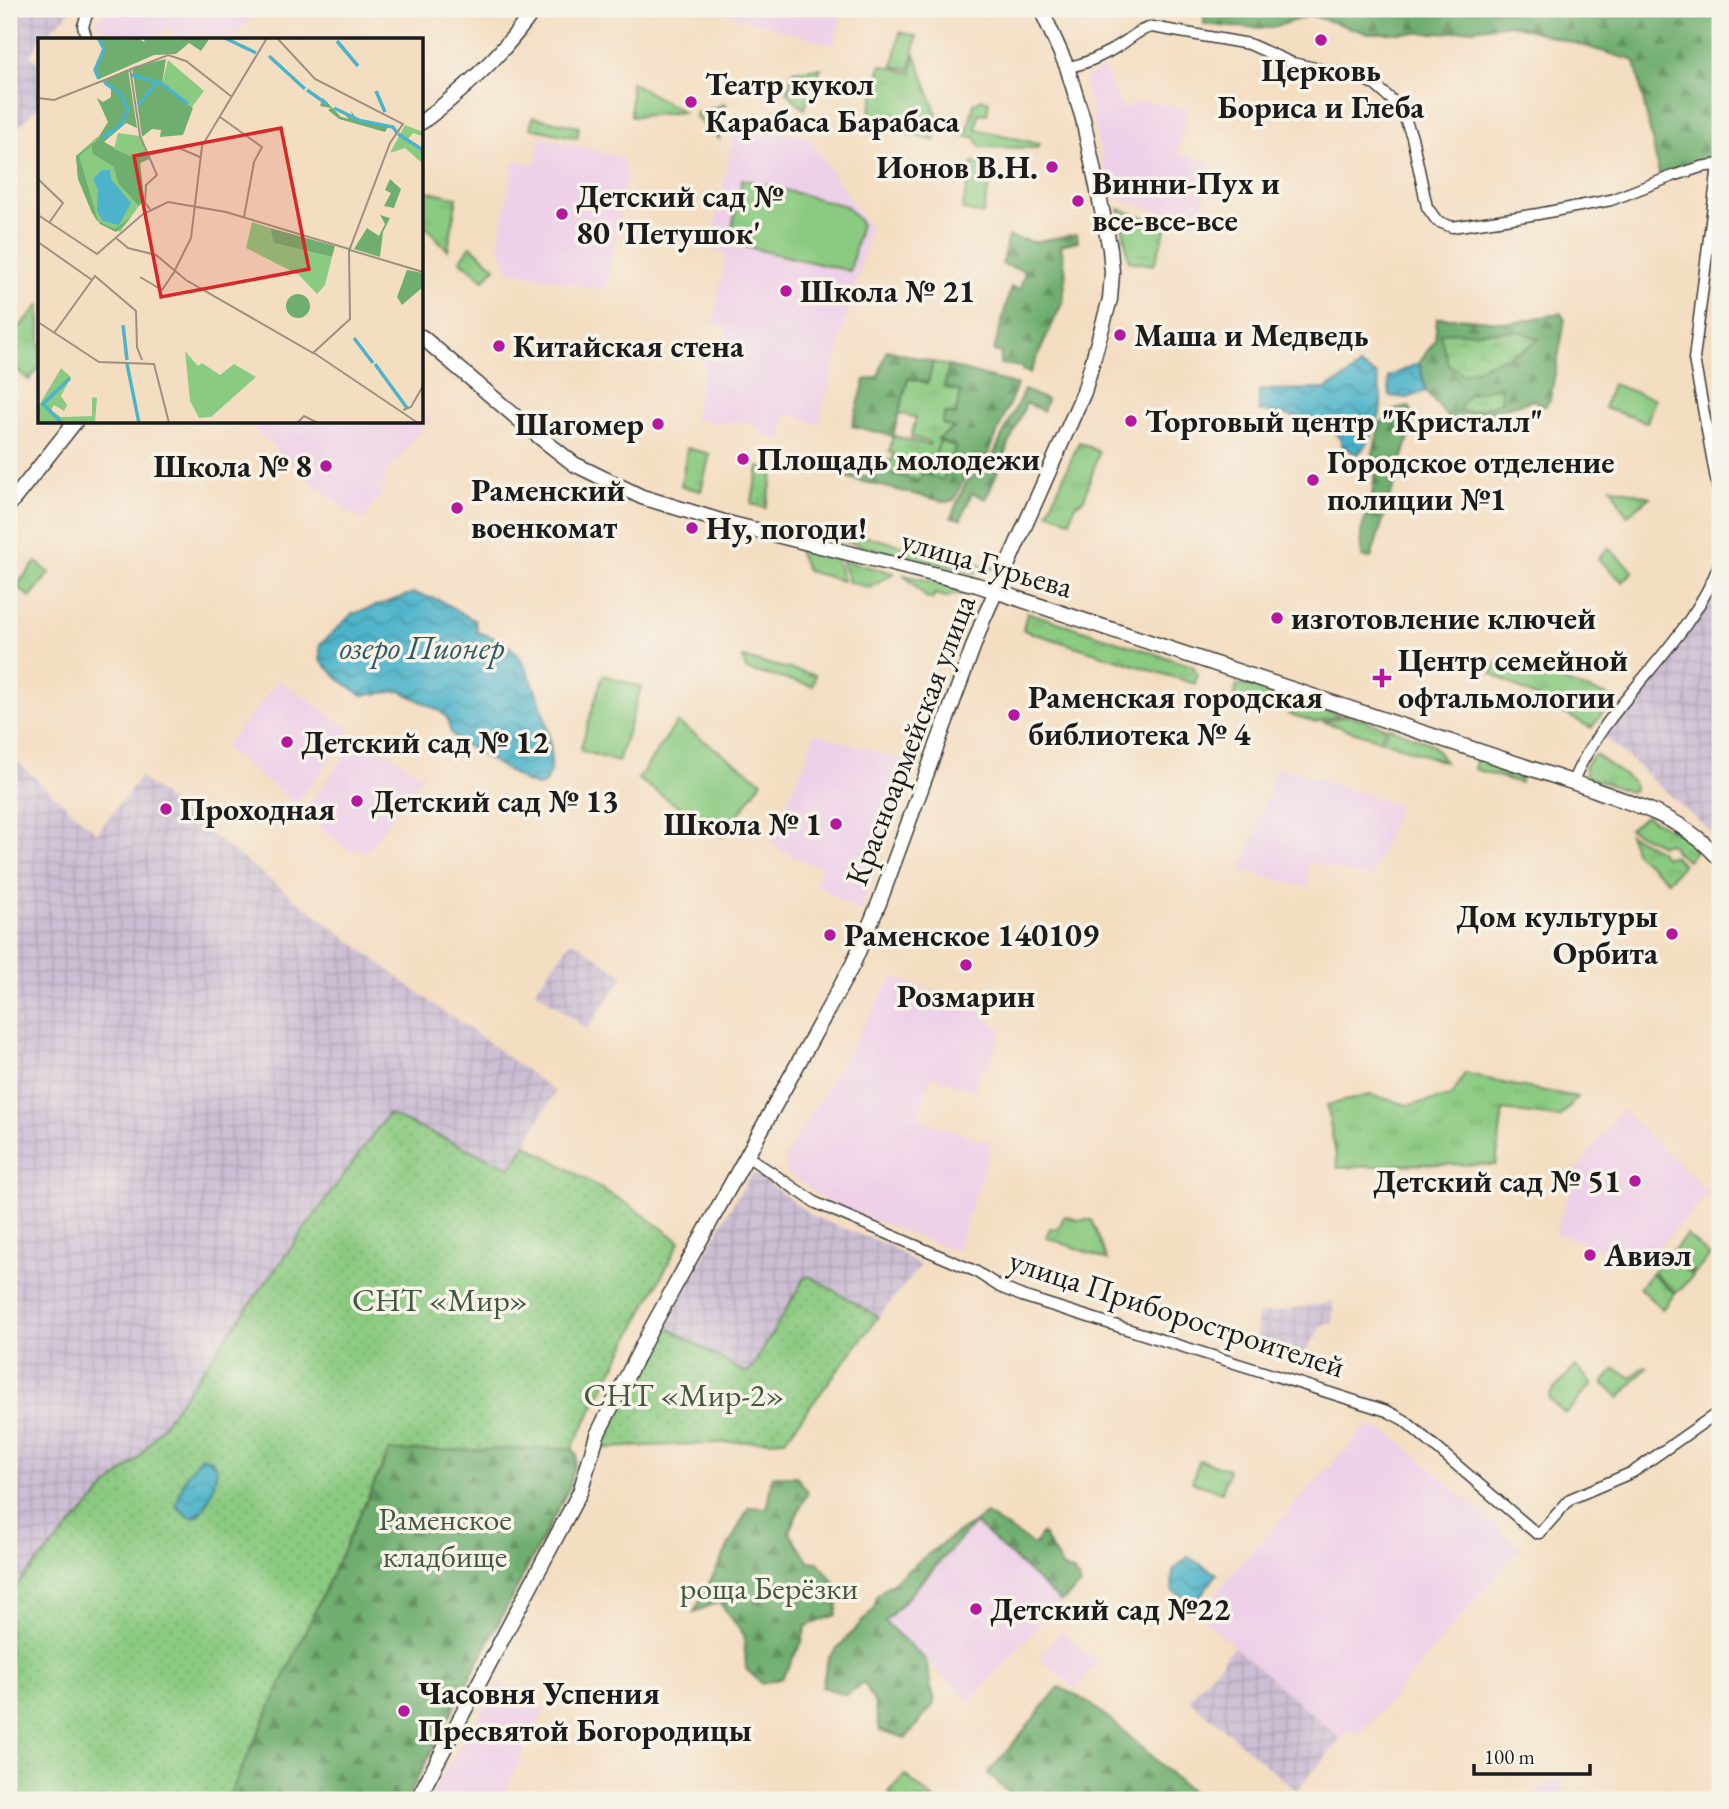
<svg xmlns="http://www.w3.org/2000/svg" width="1729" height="1809" viewBox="0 0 1729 1809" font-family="'EB Garamond',serif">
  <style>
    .built { fill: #eed0e8 }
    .industrial { fill: url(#industrial-grid) }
    .grass { fill: url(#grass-tufts); stroke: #54734e; stroke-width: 2 }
    .forest { fill: url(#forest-firs); stroke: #466546; stroke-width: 2 }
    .wetland { fill: url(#wetland-marsh); stroke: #54734e; stroke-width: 2 }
    .garden { fill: url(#garden-dots); stroke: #54734e; stroke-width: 2 }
    .pitch { fill: #8bca81; stroke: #54734e; stroke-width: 2 }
    .water { fill: url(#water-waves); stroke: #346873; stroke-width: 2 }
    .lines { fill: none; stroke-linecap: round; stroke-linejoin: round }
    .minor-casing { stroke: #3c3935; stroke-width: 13 }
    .major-casing { stroke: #3c3935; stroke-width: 17 }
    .minor { stroke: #fff; stroke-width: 10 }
    .major { stroke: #fff; stroke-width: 14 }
    .poi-dot { fill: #b5179e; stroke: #f7f3e8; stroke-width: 2.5 }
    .labels { text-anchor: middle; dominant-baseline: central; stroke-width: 7; stroke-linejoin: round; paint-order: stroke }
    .poi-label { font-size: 32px; font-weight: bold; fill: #1c1c1c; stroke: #f7f3e8; text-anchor: start }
    .street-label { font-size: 32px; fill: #1c1c1c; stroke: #f7f3e8 }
    .park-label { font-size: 32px; fill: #43593f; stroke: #f7f3e8 }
    .water-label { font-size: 33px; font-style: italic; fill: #2f5862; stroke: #f7f3e8 }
    .inset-river { fill: none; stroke: #4cb3ca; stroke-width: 3.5 }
    .inset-road { fill: none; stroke: #9e9080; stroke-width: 2 }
    .view { fill: #d62828; fill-opacity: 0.15; stroke: #d62828; stroke-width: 3.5 }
    .inset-edge { fill: none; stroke: #1c1c1c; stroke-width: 3.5 }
  </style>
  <defs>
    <pattern id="industrial-grid" width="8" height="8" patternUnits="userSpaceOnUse" patternTransform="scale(1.75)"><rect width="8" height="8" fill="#ccbed4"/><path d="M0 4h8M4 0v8" fill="none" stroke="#afa3b5"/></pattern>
    <pattern id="grass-tufts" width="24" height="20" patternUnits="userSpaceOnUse" patternTransform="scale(1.75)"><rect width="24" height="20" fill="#8bca81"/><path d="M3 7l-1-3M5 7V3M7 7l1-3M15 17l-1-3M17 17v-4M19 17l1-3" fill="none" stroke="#77ad6f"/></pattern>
    <pattern id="forest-firs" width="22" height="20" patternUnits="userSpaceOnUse" patternTransform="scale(1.75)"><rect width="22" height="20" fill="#70ae6f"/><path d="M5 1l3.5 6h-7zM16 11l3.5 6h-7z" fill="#5b8d5a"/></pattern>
    <pattern id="wetland-marsh" width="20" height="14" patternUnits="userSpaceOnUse" patternTransform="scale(1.75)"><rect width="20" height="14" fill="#8bca81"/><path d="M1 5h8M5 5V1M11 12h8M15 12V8" fill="none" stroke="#77ad6f"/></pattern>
    <pattern id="garden-dots" width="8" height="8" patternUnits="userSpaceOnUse" patternTransform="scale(1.75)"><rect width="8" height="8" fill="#8bca81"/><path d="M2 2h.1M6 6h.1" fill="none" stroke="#77ad6f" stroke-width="1.8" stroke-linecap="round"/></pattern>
    <pattern id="water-waves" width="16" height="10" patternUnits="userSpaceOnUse" patternTransform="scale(1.75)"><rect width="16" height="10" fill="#4cb3ca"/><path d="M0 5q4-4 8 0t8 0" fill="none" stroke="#3e91a3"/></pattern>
  </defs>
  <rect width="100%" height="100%" fill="#f7f3e8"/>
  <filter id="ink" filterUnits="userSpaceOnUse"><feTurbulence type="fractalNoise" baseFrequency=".0143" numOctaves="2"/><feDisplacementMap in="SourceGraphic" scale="14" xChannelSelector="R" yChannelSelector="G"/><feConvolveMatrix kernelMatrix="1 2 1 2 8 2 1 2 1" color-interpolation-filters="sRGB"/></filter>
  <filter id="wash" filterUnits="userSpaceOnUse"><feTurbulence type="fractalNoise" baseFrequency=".00686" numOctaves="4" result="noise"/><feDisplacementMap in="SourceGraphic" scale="28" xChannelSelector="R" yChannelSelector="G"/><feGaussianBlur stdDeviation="1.57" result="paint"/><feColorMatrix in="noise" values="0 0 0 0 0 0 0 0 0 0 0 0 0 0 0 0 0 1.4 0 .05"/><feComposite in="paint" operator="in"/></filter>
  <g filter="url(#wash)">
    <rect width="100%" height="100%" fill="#f4dec2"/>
    <g class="built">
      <polygon points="108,9 261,9 231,40 180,40 167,28 154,40 114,40 95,22"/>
      <polygon points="711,9 844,9 833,45"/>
      <polygon points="1103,67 1122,109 1143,101 1187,108 1178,154 1212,161 1199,225 1114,197 1110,193 1084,80"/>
      <polygon points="736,119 809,138 870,229 819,424 787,414 781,440 766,436 757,428 742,421 716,423 694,418 705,355 719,358 726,328 713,323 726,256 711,248"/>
      <polygon points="541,137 621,157 627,173 606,290 510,271 498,245 514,161 535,164"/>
      <polygon points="422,412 430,419 384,474 385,492 357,465 382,493 362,521 312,483 247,422 422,422"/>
      <polygon points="279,680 351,729 347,734 349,736 296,804 224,748"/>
      <polygon points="815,733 917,764 860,912 815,884 822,868 784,852 771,842 806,759"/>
      <polygon points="362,738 424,776 412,788 366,854 358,847 353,853 301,814 356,741 359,743"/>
      <polygon points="1277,766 1399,805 1371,878 1308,862 1309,888 1242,870"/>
      <polygon points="893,976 981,1012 1002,1030 989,1066 982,1068 974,1090 931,1076 917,1119 992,1143 956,1251 829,1203 786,1172 785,1157"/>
      <polygon points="1621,1109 1709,1193 1644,1263 1555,1233 1577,1170"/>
      <polygon points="1367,1426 1386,1432 1403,1444 1521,1548 1421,1663 1420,1667 1360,1733 1354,1736 1348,1730 1341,1739 1198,1615 1239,1565"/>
      <polygon points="975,1523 1061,1602 970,1701 885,1622"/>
      <polygon points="1061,1631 1097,1663 1075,1689 1039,1657"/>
      <polygon points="500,1682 547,1707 528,1739 522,1757 501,1800 427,1800"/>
      <polygon points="1559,1779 1568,1800 1526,1800 1538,1790"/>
    </g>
    <g class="industrial">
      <polygon points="9,9 73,9 40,40 30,55 40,65 40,104 9,137"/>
      <polygon points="1720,579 1720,840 1604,736 1711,600"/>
      <polygon points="9,755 97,833 140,777 202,828 449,1016 448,1019 451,1015 555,1092 512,1168 388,1115 138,1459 110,1484 9,1593 9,786 14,780 9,775"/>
      <polygon points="572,940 624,976 587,1029 535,990"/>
      <polygon points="752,1174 758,1175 812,1216 892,1247 920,1266 878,1317 811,1278 805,1277 752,1368 748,1372 742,1371 665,1326 733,1203"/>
      <polygon points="1333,1302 1333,1323 1323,1325 1301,1358 1289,1361 1258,1353 1257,1315"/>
      <polygon points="1234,1647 1341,1739 1296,1791 1189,1699"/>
    </g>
    <g class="grass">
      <polygon points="915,53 939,121 935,141 867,124 881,65 912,73"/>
      <polygon points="821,68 804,109 787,93 793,71"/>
      <polygon points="631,82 683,112 631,117"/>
      <polygon points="982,99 989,101 987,114 979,113 976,129 1040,144 1037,148 981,147 975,137 966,137 974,103"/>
      <polygon points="725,104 719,139 695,117 696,113"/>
      <polygon points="533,117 579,127 577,138 530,128"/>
      <polygon points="973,162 993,167 983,214 962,210"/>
      <polygon points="425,191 457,197 448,250 422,223"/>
      <polygon points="1119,209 1167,225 1154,265 1129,261"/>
      <polygon points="40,305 40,367 29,380 9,363 9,338"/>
      <polygon points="933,362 949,366 944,387 962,392 955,415 945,413 954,427 938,439 940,441 928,475 922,473 920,481 881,471 884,460 892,461 894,453 889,452 893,436 929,445 929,442 911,437 916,418 899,413 908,378 927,383"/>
      <polygon points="1079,442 1099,452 1084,499 1075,505 1070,521 1048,512"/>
      <polygon points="687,448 710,454 701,491 681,486"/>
      <polygon points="759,467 774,471 766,508 751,504"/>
      <polygon points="1611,487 1650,497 1627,516"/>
      <polygon points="835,529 996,568 973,573 838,540"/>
      <polygon points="797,548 836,558 843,581 807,571"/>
      <polygon points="841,560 894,573 870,588 849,582"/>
      <polygon points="904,575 973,591 946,597 934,594 933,599 928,599"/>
      <polygon points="1027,612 1193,666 1197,674 1195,684 1023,630"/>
      <polygon points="743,658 815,675 813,686 746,670"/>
      <polygon points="1499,660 1614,698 1615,698 1591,728 1491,673"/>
      <polygon points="1250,685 1284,697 1280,711 1234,696 1237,686"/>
      <polygon points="1294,700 1340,715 1316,722 1288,714"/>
      <polygon points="1349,715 1385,727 1380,740 1324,722"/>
      <polygon points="1388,727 1432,744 1445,762 1383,741"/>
      <polygon points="1596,755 1633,782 1634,790 1629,792 1586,776 1584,767 1592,756"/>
      <polygon points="1477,757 1523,772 1520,783 1474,769"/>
      <polygon points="1645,816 1683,835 1698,848 1687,860 1675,852 1673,846 1669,843 1661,845 1629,829"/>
      <polygon points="1629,834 1660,851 1664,857 1673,856 1683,864 1668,881 1635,853"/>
      <polygon points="1465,1073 1507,1084 1577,1097 1560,1118 1503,1110 1496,1165 1418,1164 1338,1168 1327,1105 1370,1095 1409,1105 1452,1096"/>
      <polygon points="1064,1216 1078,1220 1092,1220 1107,1260 1046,1237 1050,1228 1059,1229"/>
      <polygon points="1687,1235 1710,1256 1694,1274 1671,1253"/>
      <polygon points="1670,1254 1693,1276 1676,1293 1653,1272"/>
      <polygon points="1652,1273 1675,1294 1662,1309 1639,1288"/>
      <polygon points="1647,1367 1620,1398 1603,1383 1615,1369 1632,1378 1642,1368"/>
      <polygon points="1199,1460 1229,1469 1222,1492 1192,1482"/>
      <polygon points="905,1775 934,1800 897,1800 889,1793"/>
    </g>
    <g class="forest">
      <polygon points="1204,9 1720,9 1720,159 1697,162 1659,174 1635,61 1510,24 1443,33 1367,33 1310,15 1272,28 1229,27 1204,24"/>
      <polygon points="1077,234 1078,241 1061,245 1066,273 1063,301 1030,373 1022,370 1022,367 1000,364 1001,353 994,351 1011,287 1020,289 1025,271 1002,264 1008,236 1033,242"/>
      <polygon points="1561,313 1565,320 1550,400 1544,407 1534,400 1452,423 1426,391 1419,363 1435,340 1437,318 1457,318 1512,323"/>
      <polygon points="887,350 933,362 928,383 908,378 893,436 852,426 865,380 878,377"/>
      <path d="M949 366 1017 385 989 453 985 457 975 455C966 470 962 484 954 500L946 502 844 477 835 469 872 477 874 469 919 481 922 473 943 480 955 447 938 439 954 428 942 424 945 413 955 415 961 392 944 387Z"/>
      <polygon points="1024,390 1047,400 1043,411 1026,403 986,499 972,493 961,519 951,517 966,482 992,458"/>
      <polygon points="1410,407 1414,422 1371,558 1362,557 1361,532 1371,501 1376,468 1372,457 1380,424 1396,409"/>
      <polygon points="572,1448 577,1455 569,1488 406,1800 227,1800 390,1450"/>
      <polygon points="772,1476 796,1476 808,1492 789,1531 808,1561 818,1562 840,1590 836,1615 806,1626 802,1642 782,1678 762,1684 746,1669 744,1635 719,1602 694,1612 749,1507 767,1508"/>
      <polygon points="986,1514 1034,1545 1042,1533 1063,1568 1073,1571 1081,1585 1061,1602 975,1523 885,1622 926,1660 934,1704 906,1738 880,1730 874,1702 864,1682 846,1695 822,1687 828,1658 874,1609 877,1595 937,1547"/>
      <polygon points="1059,1687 1088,1702 1111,1720 1200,1800 1017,1800 988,1774"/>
    </g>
    <g class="wetland">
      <polygon points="1519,331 1539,339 1521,351 1463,374 1448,364 1440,333"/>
      <polygon points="1500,386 1502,402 1472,412 1458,411 1468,395"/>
    </g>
    <g class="garden">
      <polygon points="388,1114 511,1168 526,1144 634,1208 680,1241 572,1448 389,1451 227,1800 9,1800 9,1593 110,1484 138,1459"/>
      <polygon points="805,1277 811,1277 878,1317 785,1440 606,1448 600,1445 665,1326 742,1371 748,1372 752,1368"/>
    </g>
    <g class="pitch">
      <polygon points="900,32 917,36 910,69 893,66"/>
      <polygon points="742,179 846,206 861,223 850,271 729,243"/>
      <polygon points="471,246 495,267 484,280 460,260"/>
      <polygon points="1612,384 1655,399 1647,422 1604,408"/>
      <polygon points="940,441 955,447 943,480 928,475"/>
      <polygon points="1608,548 1633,571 1623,582 1598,559"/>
      <polygon points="36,562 50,573 30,597 16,586"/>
      <polygon points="603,675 641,687 618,762 580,750"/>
      <polygon points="677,722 762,781 723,837 638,779"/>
      <polygon points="1575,1367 1578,1368 1592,1384 1568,1412 1565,1413 1549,1399 1550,1394"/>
    </g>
    <g class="water">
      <polygon points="1419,363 1426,391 1408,398 1390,396 1388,377"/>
      <path d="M1360 366 1377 375C1378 384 1382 395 1381 403 1381 419 1370 445 1357 454L1343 447C1337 417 1284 416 1259 411V390L1325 389 1345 378Z"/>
      <path d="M413 593 439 600 475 621 477 632C490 635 506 642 515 652 534 673 565 761 544 784L537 786 526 782 456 739 450 731 448 719 440 711 401 691 362 695 340 680 320 660V645L352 614Z"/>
      <path d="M201 1456 211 1460 217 1468C215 1485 209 1505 196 1517H189L176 1506 185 1478Z"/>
      <polygon points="1188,1557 1217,1574 1195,1603 1172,1591 1173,1571"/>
    </g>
  </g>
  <g filter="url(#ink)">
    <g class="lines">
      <defs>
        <g id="minor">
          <polyline points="87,40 83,26 89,9"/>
          <path d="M1067 67C1085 65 1108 53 1123 43 1135 35 1139 30 1152 27L1249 44 1292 63 1362 78 1375 85 1401 108 1412 137 1427 207 1437 221 1452 227 1538 214 1611 200 1673 176 1701 167 1720 164"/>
          <polyline points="1718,165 1694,359 1720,501"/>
          <path d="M1572 783C1606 701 1689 647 1720 562"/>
          <polyline points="747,1156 816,1203 975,1271 1000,1287 1022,1296 1387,1411 1404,1420 1536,1533 1540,1533 1570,1499 1633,1472 1720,1411"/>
        </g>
        <g id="major">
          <path d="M422 122C464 90 505 53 534 9"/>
          <path d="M422 337 542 439 574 464 642 497 724 522 977 585 1593 789C1627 802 1667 813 1696 837 1705 843 1712 851 1720 859"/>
          <polyline points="9,505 75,422"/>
          <polyline points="417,1800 580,1492 597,1435 651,1329 853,964 879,903 983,620 1084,392 1110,299 1112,273 1110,249 1083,119 1067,67 1041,9"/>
        </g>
      </defs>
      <use href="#minor" class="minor-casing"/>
      <use href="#major" class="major-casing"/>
      <use href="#minor" class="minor"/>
      <use href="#major" class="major"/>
    </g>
  </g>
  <g class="poi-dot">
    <circle cx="1321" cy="40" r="7"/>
    <circle cx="691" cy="102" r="7"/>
    <circle cx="1052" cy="167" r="7"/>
    <circle cx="1078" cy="201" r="7"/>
    <circle cx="562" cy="214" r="7"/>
    <circle cx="786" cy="291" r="7"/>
    <circle cx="1120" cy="335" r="7"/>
    <circle cx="499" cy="346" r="7"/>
    <circle cx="1131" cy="421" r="7"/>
    <circle cx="658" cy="424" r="7"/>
    <circle cx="743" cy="459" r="7"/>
    <circle cx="326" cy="466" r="7"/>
    <circle cx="1313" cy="480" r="7"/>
    <circle cx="457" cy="508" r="7"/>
    <circle cx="692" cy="528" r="7"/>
    <circle cx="1277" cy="618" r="7"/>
    <path d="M1378.5 667.5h7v7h7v7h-7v7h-7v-7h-7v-7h7z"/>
    <circle cx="1014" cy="715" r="7"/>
    <circle cx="287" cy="742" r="7"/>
    <circle cx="357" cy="801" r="7"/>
    <circle cx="166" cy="809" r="7"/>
    <circle cx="836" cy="824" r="7"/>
    <circle cx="1672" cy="934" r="7"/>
    <circle cx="830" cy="935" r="7"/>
    <circle cx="966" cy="965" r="7"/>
    <circle cx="1635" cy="1181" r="7"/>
    <circle cx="1590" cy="1255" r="7"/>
    <circle cx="976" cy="1609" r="7"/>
    <circle cx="404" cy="1711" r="7"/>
  </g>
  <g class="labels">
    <g class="poi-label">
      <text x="1321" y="70" text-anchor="middle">Церковь<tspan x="1321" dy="37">Бориса и Глеба</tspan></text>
      <text x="705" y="84">Театр кукол<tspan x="705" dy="37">Карабаса Барабаса</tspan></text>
      <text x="1038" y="167" text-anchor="end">Ионов В.Н.</text>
      <text x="1092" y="183">Винни-Пух и<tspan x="1092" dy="37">все-все-все</tspan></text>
      <text x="576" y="196">Детский сад №<tspan x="576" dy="37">80 'Петушок'</tspan></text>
      <text x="800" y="291">Школа № 21</text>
      <text x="1134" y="335">Маша и Медведь</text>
      <text x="513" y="346">Китайская стена</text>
      <text x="1145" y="421">Торговый центр "Кристалл"</text>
      <text x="644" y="424" text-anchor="end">Шагомер</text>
      <text x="757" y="459">Площадь молодежи</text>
      <text x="1327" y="462">Городское отделение<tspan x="1327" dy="37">полиции №1</tspan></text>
      <text x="312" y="466" text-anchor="end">Школа № 8</text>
      <text x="471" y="490">Раменский<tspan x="471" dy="37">военкомат</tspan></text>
      <text x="706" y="528">Ну, погоди!</text>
      <text x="1291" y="618">изготовление ключей</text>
      <text x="1398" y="660">Центр семейной<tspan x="1398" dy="37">офтальмологии</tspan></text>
      <text x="1028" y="697">Раменская городская<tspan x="1028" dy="37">библиотека № 4</tspan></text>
      <text x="301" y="742">Детский сад № 12</text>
      <text x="371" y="801">Детский сад № 13</text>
      <text x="180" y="809">Проходная</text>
      <text x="822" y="824" text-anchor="end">Школа № 1</text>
      <text x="1658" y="916" text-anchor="end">Дом культуры<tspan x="1658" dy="37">Орбита</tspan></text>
      <text x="844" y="935">Раменское 140109</text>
      <text x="966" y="996" text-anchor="middle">Розмарин</text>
      <text x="1621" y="1181" text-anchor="end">Детский сад № 51</text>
      <text x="1604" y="1255">Авиэл</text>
      <text x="990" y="1609">Детский сад №22</text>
      <text x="418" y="1693">Часовня Успения<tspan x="418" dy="37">Пресвятой Богородицы</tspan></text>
    </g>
    <g class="street-label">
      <text transform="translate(987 563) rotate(16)">улица Гурьева</text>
      <text transform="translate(910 740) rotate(-69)">Красноармейская улица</text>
      <text transform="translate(1177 1313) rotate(18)">улица Приборостроителей</text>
    </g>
    <g class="park-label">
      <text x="440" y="1300">СНТ «Мир»</text>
      <text x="684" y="1395">СНТ «Мир-2»</text>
      <text x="445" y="1519">Раменское<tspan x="445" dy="37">кладбище</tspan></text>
      <text x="769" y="1588">роща Берёзки</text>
    </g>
    <g class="water-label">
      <text x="422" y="647">озеро Пионер</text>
    </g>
  </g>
  <g transform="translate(38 38)">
    <rect width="385" height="385" fill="#f4dec2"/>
    <path d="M367 87 385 94 384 98 375 95 368 103 385 112V126L367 110 352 115ZM59 99 76 111 111 121 102 125 106 161 82 194 58 182 40 141 38 118ZM23 330 33 339 23 358 29 367 26 373 16 367 13 372 23 379 54 378V359L59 360 57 385H0V369Z" fill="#8bca81"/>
    <path d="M60 0H100L106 4 107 0H172L163 13 151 5 138 16 116 17 61 41 57 32 66 13ZM128 21 124 46 155 70 145 97 122 99 123 92 114 91 104 99 94 29ZM90 31 99 90 88 85 66 104 92 118 108 112 111 121 102 125 106 161 101 168 80 145 76 129 54 115V107L41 118 60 183 77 191 94 179 78 194 62 186 54 175 40 141 38 118 58 103 70 84 59 60 65 64 73 59V50L63 43ZM285 60 303 79 311 81 307 77H314L313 73 318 80 350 89 347 94 301 81 290 72 293 70 282 68ZM352 141 363 151 356 170 346 168 353 155 347 152ZM342 177 352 180 345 194 342 219 316 211 329 190 341 198 347 186ZM232 190 297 208 294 219 235 205ZM369 232 385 235V249L364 267 359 259ZM248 268a12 12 0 1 1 24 0a12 12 0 1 1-24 0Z" fill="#70ae6f"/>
    <path d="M130 22 166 53 154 69 124 46ZM214 184 232 190 236 205 294 219 287 247 279 256 261 237 208 210Z" fill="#8bca81"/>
    <path d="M80 95 102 98 108 112 92 118 76 111ZM147 313 160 328 164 325 182 337 196 326 218 339 173 379 161 380 152 363Z" fill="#8bca81"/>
    <path d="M64 132H72L73 141 93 165 81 187 65 183 59 173 60 152 55 141Z" fill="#4cb3ca"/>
    <path class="inset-river" d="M60 0 66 11 57 32 61 41M187 0 218 15M299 3 320 28M231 18 267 51M93 37 123 45 150 66M269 52 289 66M338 53 347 74M100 67 119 45M296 70 323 83M324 83 355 89 359 95M360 96 385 112M64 100 83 87 90 71 82 55 67 45M85 287 89 322M316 300 335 325M89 326 101 385M337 326 369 370M24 385 5 366 32 340"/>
    <path class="inset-road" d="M92 30 102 98 119 137 108 147 107 165 112 171M0 60 16 62 130 17 148 23 194 59M182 79 224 109 216 124 206 179M109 117 141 110 162 119M0 141 25 165 11 185M0 177 59 216 105 176 130 164 188 174 311 211M78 200 90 210 118 217 148 242 275 315 312 281 311 213 352 105 365 86 277 41 239 0M0 204 54 242M312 212 385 234M137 232 153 200 164 108 229 0M102 239 124 252 137 233M0 284 61 324 116 326 131 385M16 295 57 238 98 273 99 309 104 322M276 315 380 385M365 372 373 369 385 348M259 385 266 378 280 385"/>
    <path class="view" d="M243 90 271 231 123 259 96 118Z"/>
    <rect width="385" height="385" class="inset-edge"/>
  </g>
  <rect width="1729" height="1809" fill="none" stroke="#f7f3e8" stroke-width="35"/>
  <path d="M1474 1764v10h116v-10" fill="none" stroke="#1c1c1c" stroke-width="3.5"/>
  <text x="1484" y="1764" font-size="21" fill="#1c1c1c" stroke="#f7f3e8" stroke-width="5" paint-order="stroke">100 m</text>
</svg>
